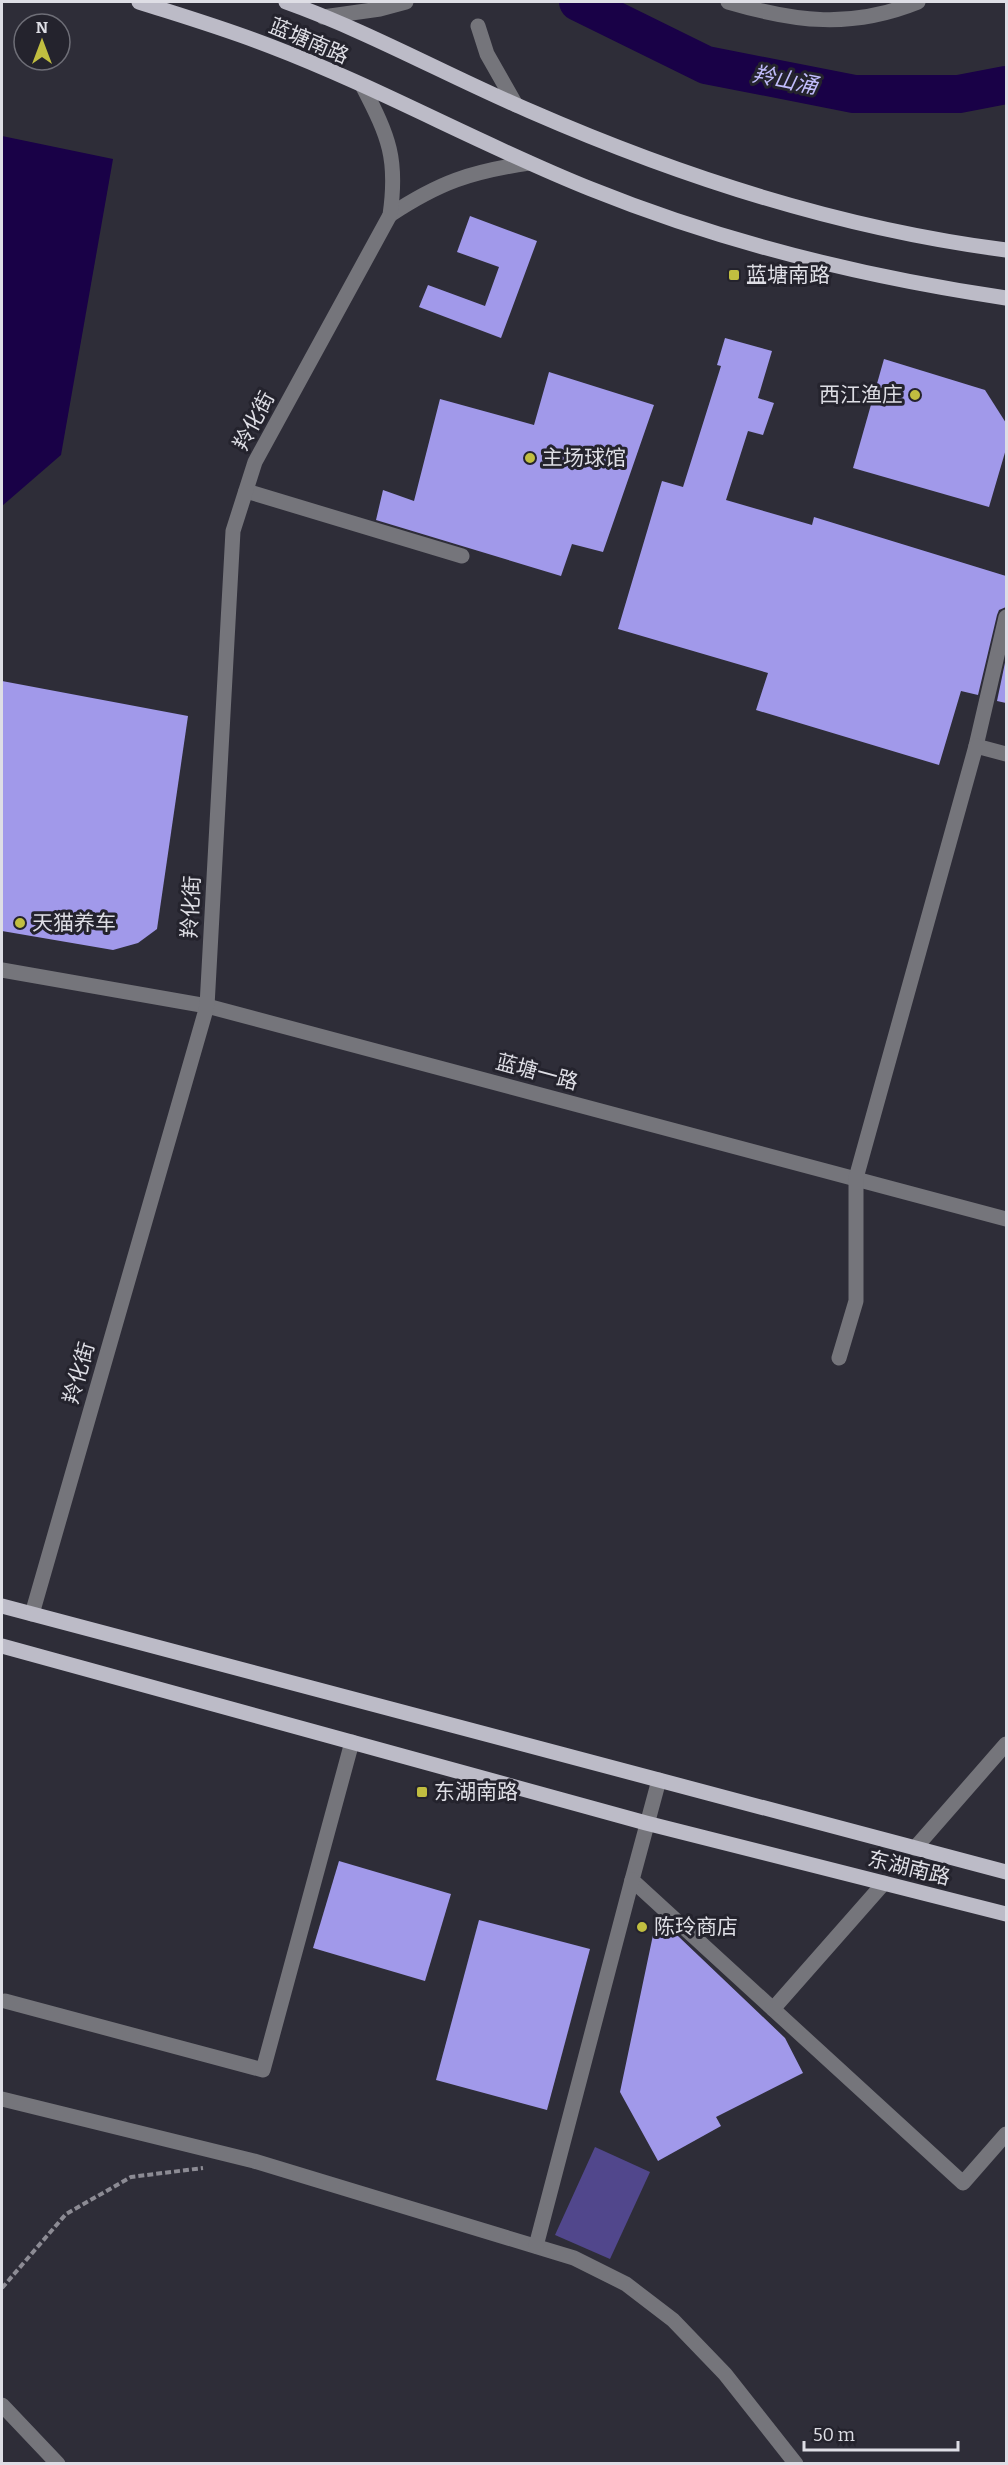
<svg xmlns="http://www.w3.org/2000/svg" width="1008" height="2465" viewBox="0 0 1008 2465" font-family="Bitter,'Noto Sans SC',serif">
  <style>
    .green { fill: #51478c }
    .water { fill: #190147 }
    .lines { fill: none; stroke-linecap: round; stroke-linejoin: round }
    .river { stroke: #190147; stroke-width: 38 }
    .building { fill: #a199ea }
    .path { stroke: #8c8b94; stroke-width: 4; stroke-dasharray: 6 3; stroke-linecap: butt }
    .minor { stroke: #75757b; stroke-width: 15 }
    .major { stroke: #bcbbc7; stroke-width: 15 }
    .poi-dot { fill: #c1be40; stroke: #24232d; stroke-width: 2 }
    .labels { text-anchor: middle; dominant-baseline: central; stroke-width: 6; stroke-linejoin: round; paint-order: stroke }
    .street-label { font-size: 21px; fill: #dedee5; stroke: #24232d }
    .poi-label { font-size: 21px; fill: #dedee5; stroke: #24232d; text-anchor: start }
    .water-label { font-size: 22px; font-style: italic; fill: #c2bdfc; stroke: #24232d }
  </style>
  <rect width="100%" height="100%" fill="#2e2d38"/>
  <polygon class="green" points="595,2147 650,2172 610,2259 555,2235"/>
  <polygon class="water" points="2,136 113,159 61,455 2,506"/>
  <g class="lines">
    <polyline class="river" points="578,2 706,65 854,94 959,94 1006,85"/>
  </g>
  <g class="building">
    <polygon points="470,216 537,241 501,338 419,307 428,285 485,306 499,267 457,252"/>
    <polygon points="725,338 772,351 758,398 774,403 763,435 748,431 726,500 812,525 814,517 1006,576 1006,607 999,610 997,615 978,695 961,691 939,765 756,710 768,673 618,629 662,481 683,487 721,366 717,365"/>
    <polygon points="884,359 985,390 1006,423 1006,449 989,507 853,468"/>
    <polygon points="549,372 654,405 603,552 572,544 561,576 376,520 383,490 414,501 440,399 534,425"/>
    <polygon points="1006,658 1006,703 997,701"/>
    <polygon points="2,681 188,716 157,929 138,943 113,950 2,931"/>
    <polygon points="339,1861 451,1894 425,1981 313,1948"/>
    <polygon points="657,1916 785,2038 803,2073 716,2117 721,2126 658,2161 620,2092"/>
    <polygon points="479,1920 590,1949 547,2110 436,2080"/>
  </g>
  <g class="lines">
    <polyline class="path" points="2,2288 66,2214 131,2177 203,2168"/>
    <g class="minor">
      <path d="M728 2C796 22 851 29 918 2"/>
      <polyline points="323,17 380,9 406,2"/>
      <polyline points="478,26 487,54 516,105"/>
      <path d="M390 215C440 182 470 172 529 163"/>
      <polyline points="246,491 462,556"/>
      <polyline points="976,746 1006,617"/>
      <polyline points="2,970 207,1006 1006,1219"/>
      <polyline points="839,1358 856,1301 856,1178 976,746 1006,754"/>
      <path d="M32 1614 207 1006 233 531 255 462 390 215C398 159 389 137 363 87"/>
      <polyline points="659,1780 632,1880 963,2183 1006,2134"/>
      <polyline points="915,1848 1006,1744"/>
      <polyline points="5,2001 263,2070 352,1742"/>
      <polyline points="773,2009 884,1883"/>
      <polyline points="2,2099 254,2161 574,2258 626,2284 673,2320 725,2374 796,2464"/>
      <polyline points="536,2246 632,1880"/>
      <polyline points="2,2405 58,2464"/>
    </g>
    <g class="major">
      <path d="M139 2C183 16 227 29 270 46 380 88 483 146 591 189 725 243 864 277 1006 298"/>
      <path d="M286 2C370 32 448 76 530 111 681 177 842 229 1006 250"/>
      <polyline points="2,1606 1006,1872"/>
      <polyline points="2,1646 646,1823 1006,1914"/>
    </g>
  </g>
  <g class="poi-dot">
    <rect x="728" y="269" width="12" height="12" rx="3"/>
    <circle cx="915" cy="395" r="6"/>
    <circle cx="530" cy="458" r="6"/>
    <circle cx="20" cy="923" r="6"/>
    <rect x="416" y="1786" width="12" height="12" rx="3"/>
    <circle cx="642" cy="1927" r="6"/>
  </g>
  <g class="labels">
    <g class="street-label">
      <text transform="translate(309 41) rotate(23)">蓝塘南路</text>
      <text transform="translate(254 421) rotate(-62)">羚化街</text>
      <text transform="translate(191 907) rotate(-87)">羚化街</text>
      <text transform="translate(537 1072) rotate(15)">蓝塘一路</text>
      <text transform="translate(79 1373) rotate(-74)">羚化街</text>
      <text transform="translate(909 1868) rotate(14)">东湖南路</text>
    </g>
    <g class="poi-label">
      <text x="746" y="275">蓝塘南路</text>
      <text x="903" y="395" text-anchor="end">西江渔庄</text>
      <text x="542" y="458">主场球馆</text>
      <text x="32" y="923">天猫养车</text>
      <text x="434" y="1792">东湖南路</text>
      <text x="654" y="1927">陈玲商店</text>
    </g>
    <g class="water-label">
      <text transform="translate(785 80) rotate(11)">羚山涌</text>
    </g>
  </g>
  <rect width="1008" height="2465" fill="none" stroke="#dedee5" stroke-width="6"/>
  <g transform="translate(42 42)"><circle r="28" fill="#24232d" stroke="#6e6e77" stroke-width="1.5"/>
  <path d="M0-4.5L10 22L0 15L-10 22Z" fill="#c1be40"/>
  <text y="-9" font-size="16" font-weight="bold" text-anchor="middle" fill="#dedee5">N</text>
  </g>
  <path d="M804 2441v9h154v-9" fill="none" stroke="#dedee5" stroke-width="3"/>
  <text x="813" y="2441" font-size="18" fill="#dedee5" stroke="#24232d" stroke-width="4.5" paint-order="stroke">50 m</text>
</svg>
